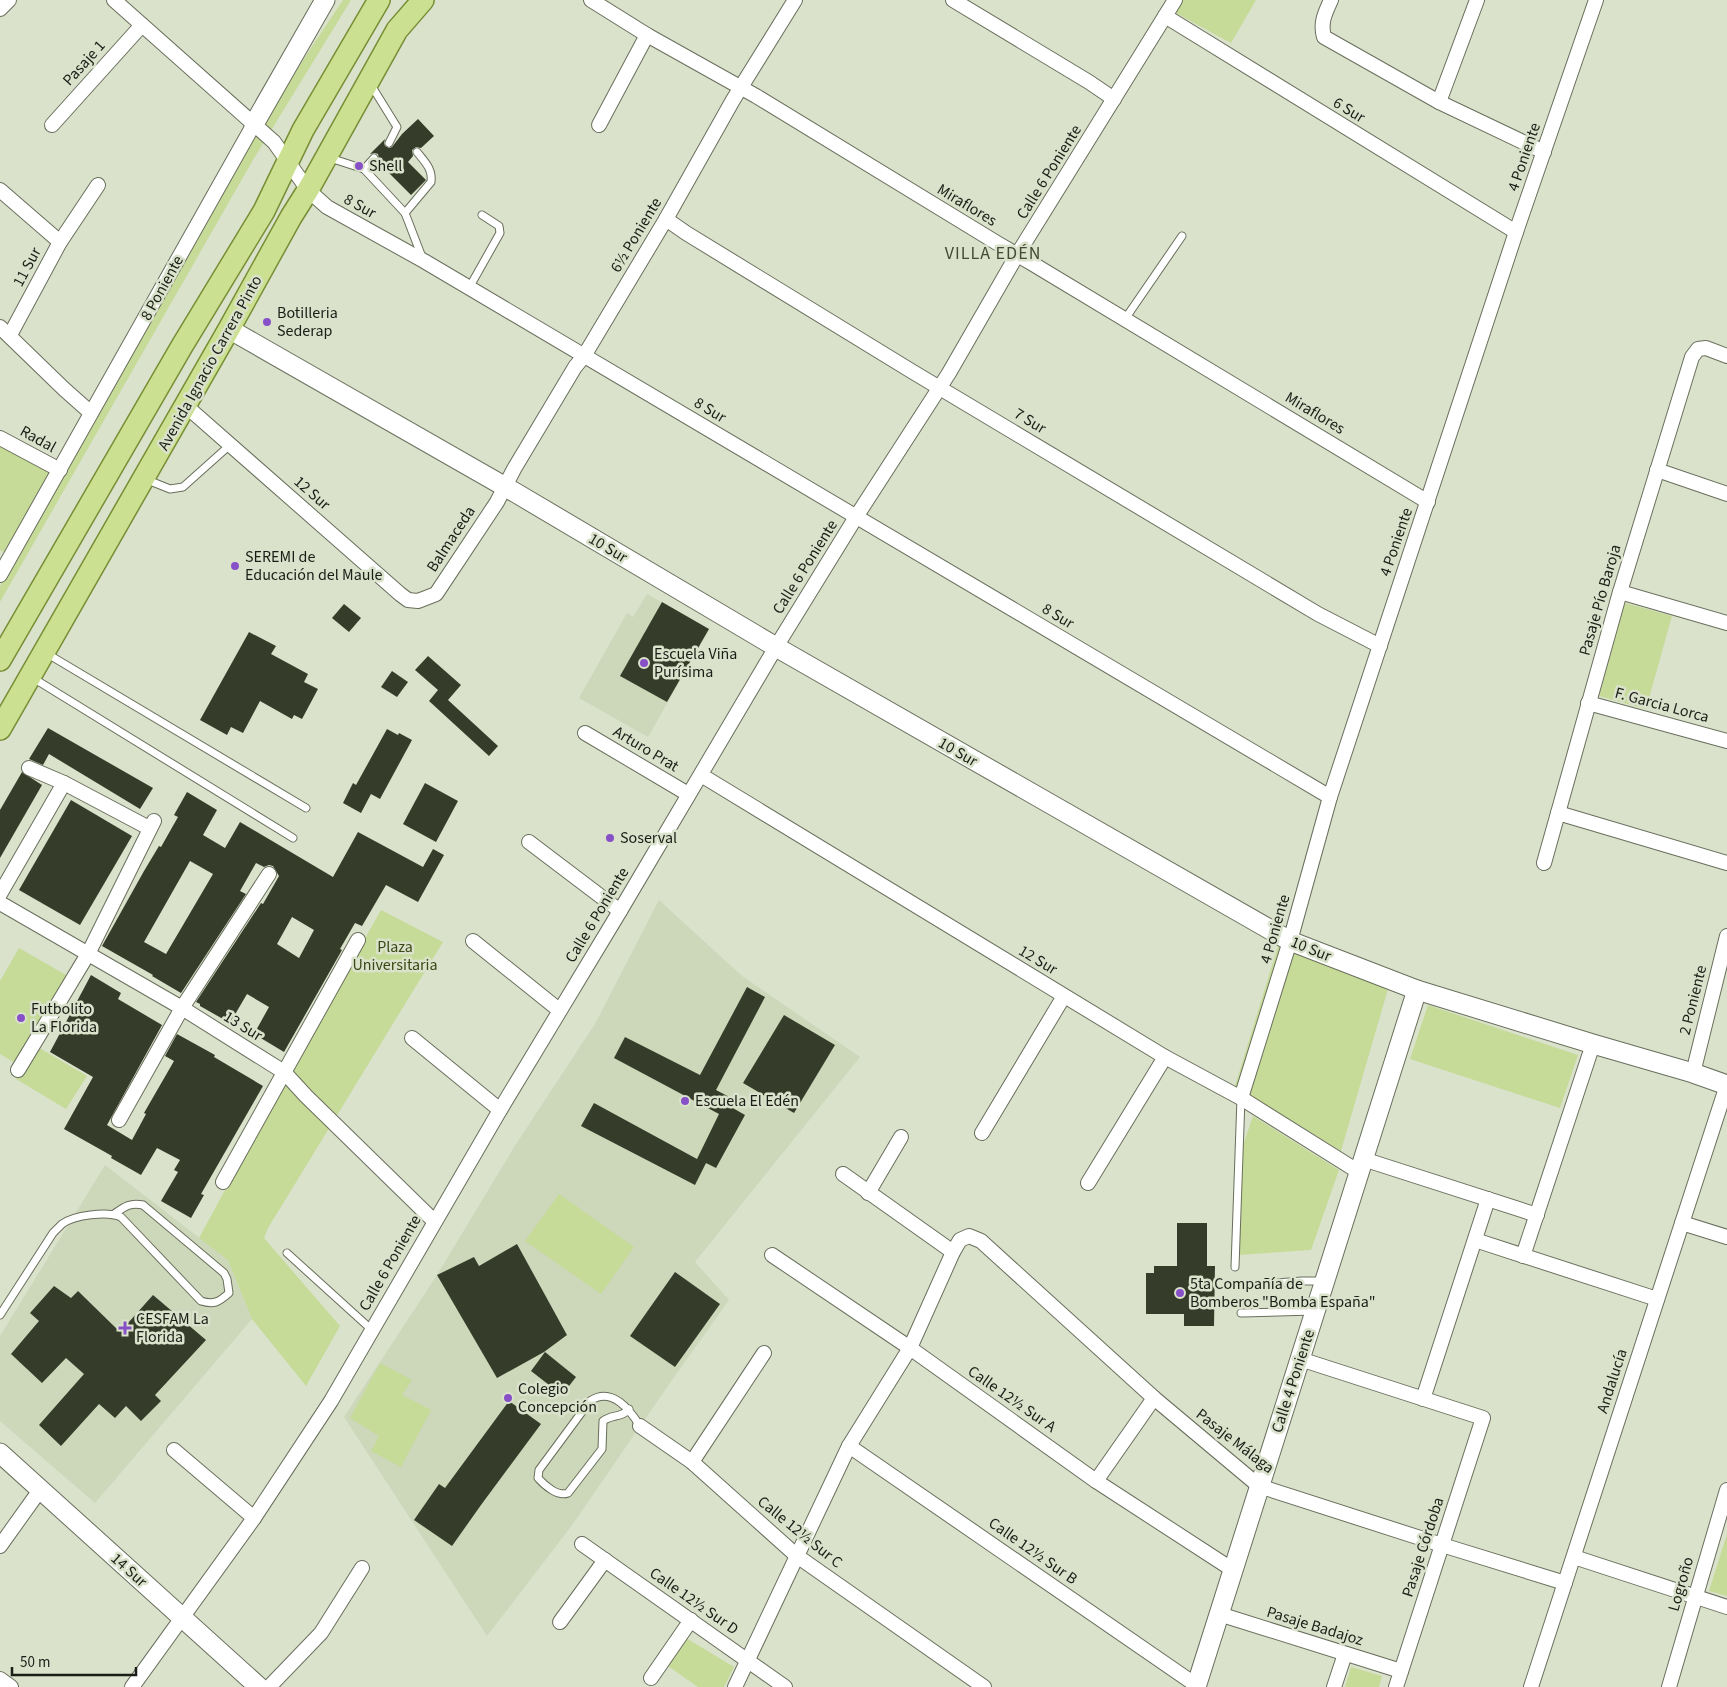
<svg xmlns="http://www.w3.org/2000/svg" width="1727" height="1687" viewBox="0 0 1727 1687" font-family="'Source Sans 3',sans-serif">
  <style>
    .built { fill: #cdd7ba }
    .green { fill: #c6db98 }
    .building { fill: #363c2a; fill-rule: evenodd }
    .lines { fill: none; stroke-linecap: round; stroke-linejoin: round }
    .lane-casing { stroke: #696f5c; stroke-width: 9 }
    .street-casing { stroke: #696f5c; stroke-width: 16 }
    .secondary-casing { stroke: #696f5c; stroke-width: 21 }
    .primary-casing { stroke: #778e35; stroke-width: 24 }
    .lane { stroke: #fff; stroke-width: 7 }
    .street { stroke: #fff; stroke-width: 14 }
    .secondary { stroke: #fff; stroke-width: 19 }
    .primary { stroke: #cbe090; stroke-width: 21 }
    .poi-dot { fill: #8850c7; stroke: #dae2cc; stroke-width: 2 }
    .labels { text-anchor: middle; dominant-baseline: central; stroke-width: 5; stroke-linejoin: round; paint-order: stroke }
    .street-label { font-size: 16px; fill: #1b1e16; stroke: #dae2cc }
    .poi-label { font-size: 16px; fill: #1b1e16; stroke: #dae2cc; text-anchor: start }
    .park-label { font-size: 16px; fill: #3a4714; stroke: #dae2cc }
    .neighbourhood-label { font-size: 18px; letter-spacing: 1px; fill: #444a37; stroke: #dae2cc }
  </style>
  <rect width="100%" height="100%" fill="#dae2cc"/>
  <g class="built">
    <polygon points="647,594 709,629 648,737 579,698 627,613 633,617"/>
    <polygon points="659,900 742,976 860,1057 695,1262 729,1300 672,1380 570,1528 487,1636 344,1417 437,1275 516,1144 595,1024"/>
    <polygon points="105,1165 228,1260 252,1319 95,1503 0,1421 0,1336"/>
  </g>
  <g class="green">
    <polygon points="343,0 351,0 253,160 0,602 0,586 261,123"/>
    <polygon points="1181,0 1256,0 1231,43 1174,12"/>
    <polygon points="0,442 53,471 7,554 0,550"/>
    <polygon points="1625,603 1672,616 1646,709 1599,696"/>
    <polygon points="381,910 443,942 268,1228 264,1238 340,1326 306,1386 252,1319 228,1260 199,1238 288,1074"/>
    <polygon points="1278,946 1388,989 1341,1151 1235,1086"/>
    <polygon points="19,948 66,975 15,1063 0,1054 0,981"/>
    <polygon points="1428,1005 1578,1055 1560,1108 1410,1059"/>
    <polygon points="36,1046 87,1076 66,1109 16,1079"/>
    <polygon points="1253,1116 1339,1170 1311,1250 1239,1255 1242,1148"/>
    <polygon points="559,1194 634,1247 601,1294 525,1241"/>
    <polygon points="380,1363 412,1380 402,1395 431,1410 401,1467 371,1451 379,1436 350,1418"/>
    <polygon points="1727,1534 1727,1596 1709,1591"/>
    <polygon points="686,1638 734,1667 724,1687 698,1687 668,1666"/>
    <polygon points="1351,1667 1382,1676 1379,1687 1345,1687"/>
  </g>
  <g class="building">
    <polygon points="418,119 434,136 421,148 416,147 412,150 413,156 408,162 426,180 411,195 378,162 379,159 378,154 375,153 370,154 385,139 384,143 385,146 389,148 392,147 402,134"/>
    <polygon points="662,602 709,629 667,702 620,676"/>
    <polygon points="344,604 361,618 349,632 332,618"/>
    <polygon points="249,632 276,646 271,654 308,674 304,682 318,689 302,719 294,715 292,719 260,701 243,733 231,727 227,735 200,720"/>
    <polygon points="428,656 461,685 448,700 498,746 489,756 429,701 438,690 415,670"/>
    <polygon points="392,671 408,682 397,697 381,687"/>
    <polygon points="48,728 153,788 140,809 49,754 43,765 29,759"/>
    <polygon points="387,729 398,735 399,733 412,740 380,799 371,794 361,813 343,803 353,783 356,785"/>
    <polygon points="22,772 42,785 0,858 0,810"/>
    <polygon points="425,783 458,801 436,842 403,824"/>
    <path d="M187 792 217 810 203 835 225 848 240 822 333 877 358 832 423 867 433 849 444 855 418 902 386 885 362 926 355 923 340 949 342 950 284 1052 254 1034 269 1007 247 994 230 1023 200 1006V1004L196 1002 261 903 263 904 279 876 273 866 269 865 264 867 256 863 240 891 246 894 181 993 152 976 153 975 102 946 144 871 159 846 161 847 178 817 174 815ZM190 861 213 874 166 954 144 942ZM292 917 314 930 299 958 277 944Z"/>
    <polygon points="71,800 132,836 80,925 19,890"/>
    <polygon points="91,975 121,993 118,999 162,1025 107,1125 132,1140 146,1114 144,1113 174,1061 165,1056 177,1034 215,1055 214,1057 263,1086 201,1194 204,1195 191,1218 161,1201 178,1172 174,1170 180,1160 157,1148 141,1175 111,1158 112,1156 64,1129 93,1077 50,1052"/>
    <polygon points="747,987 765,997 716,1090 735,1100 731,1107 745,1115 716,1168 698,1159 706,1163 695,1185 581,1126 594,1103 697,1159 719,1114 614,1058 625,1037 700,1075"/>
    <polygon points="784,1015 835,1045 794,1113 743,1083"/>
    <polygon points="1177,1223 1207,1223 1207,1266 1215,1266 1214,1326 1184,1326 1184,1314 1146,1314 1146,1273 1154,1273 1154,1266 1177,1266"/>
    <polygon points="517,1244 567,1335 544,1352 497,1378 437,1275 474,1257 479,1266"/>
    <polygon points="675,1272 720,1304 675,1367 630,1336"/>
    <polygon points="54,1286 71,1298 78,1291 120,1332 153,1295 206,1340 155,1395 161,1401 141,1421 126,1406 115,1418 99,1404 61,1446 39,1425 84,1374 66,1358 42,1383 11,1354 39,1321 30,1313"/>
    <polygon points="545,1352 576,1377 562,1395 531,1371"/>
    <polygon points="509,1401 541,1424 481,1505 452,1546 414,1520 439,1484 445,1488"/>
  </g>
  <g class="lines">
    <defs>
      <g id="lane">
        <polyline points="371,85 397,127 389,143"/>
        <polyline points="330,158 364,169 374,158"/>
        <path d="M364 169 405 213 431 182C433 169 424 161 417 152"/>
        <polyline points="405,213 422,257"/>
        <polyline points="469,288 500,233 499,226 482,215"/>
        <polyline points="1125,319 1182,236"/>
        <polyline points="145,479 170,489 183,487 230,445"/>
        <polyline points="46,653 306,808"/>
        <polyline points="33,678 293,838"/>
        <polyline points="287,1253 372,1330"/>
        <polyline points="1235,1267 1241,1098"/>
        <polyline points="1241,1286 1302,1281 1323,1281"/>
        <polyline points="1241,1313 1314,1311"/>
        <path d="M0 1315 53 1233C56 1230 59 1227 62 1224 74 1215 107 1211 121 1217L201 1301C214 1305 219 1302 229 1293L227 1279 224 1273 143 1205C130 1202 124 1207 114 1214"/>
        <path d="M629 1409C622 1418 612 1414 603 1421L602 1449 568 1493C558 1497 545 1486 538 1478L539 1470 590 1401C612 1386 630 1410 640 1426"/>
      </g>
      <g id="street">
        <polyline points="114,0 274,142 308,190 327,207 424,261 1330,797"/>
        <polyline points="591,0 647,35 756,96 997,243 1033,264 1428,502"/>
        <polyline points="953,0 1089,82 1114,99"/>
        <path d="M1331 0C1325 13 1320 23 1324 37L1439 102 1544 152"/>
        <polyline points="0,9 9,0"/>
        <polyline points="1165,16 1516,232"/>
        <polyline points="1439,102 1477,0"/>
        <polyline points="52,125 142,25"/>
        <polyline points="599,125 647,35"/>
        <polyline points="0,190 60,242"/>
        <polyline points="666,219 686,233 913,372 1318,614 1380,646"/>
        <polyline points="0,327 64,389 91,413"/>
        <polyline points="10,335 60,242 98,185"/>
        <polyline points="186,406 400,594 408,600 418,601 436,594 497,502 514,469 575,367 584,356 666,219 733,100 795,0"/>
        <polyline points="0,438 60,470"/>
        <polyline points="1657,470 1727,494"/>
        <polyline points="0,575 254,124"/>
        <polyline points="1620,592 1727,623"/>
        <polyline points="1588,703 1727,741"/>
        <polyline points="585,733 688,794"/>
        <polyline points="29,768 64,783 149,828"/>
        <polyline points="701,775 1165,1057 1241,1098 1359,1172"/>
        <polyline points="1558,813 1727,863"/>
        <polyline points="529,842 620,911"/>
        <polyline points="1544,863 1620,592 1692,357 1698,349 1706,348 1727,356"/>
        <polyline points="0,894 64,783"/>
        <polyline points="0,903 182,1008 284,1072 306,1096 434,1221"/>
        <polyline points="473,941 559,1010"/>
        <polyline points="412,1038 500,1110"/>
        <polyline points="18,1070 88,954 154,821"/>
        <polyline points="1693,1073 1727,936"/>
        <polyline points="1241,1098 1290,941 1330,797 1516,232 1596,0"/>
        <polyline points="119,1120 182,1008 269,874"/>
        <polyline points="982,1133 1064,996"/>
        <polyline points="1363,1159 1537,1215"/>
        <polyline points="843,1174 953,1252"/>
        <polyline points="223,1182 358,940"/>
        <polyline points="1088,1183 1165,1057"/>
        <polyline points="868,1193 901,1137"/>
        <polyline points="1682,1223 1727,1237"/>
        <polyline points="1475,1240 1657,1299"/>
        <polyline points="772,1255 910,1348 1096,1481 1233,1570"/>
        <polyline points="1523,1256 1593,1044"/>
        <polyline points="1300,1359 1483,1418 1396,1687"/>
        <polyline points="1423,1399 1488,1199"/>
        <polyline points="640,1426 692,1462 797,1556 984,1687"/>
        <polyline points="849,1446 1196,1685"/>
        <polyline points="174,1450 254,1518"/>
        <polyline points="692,1462 764,1353"/>
        <polyline points="1096,1481 1154,1398"/>
        <polyline points="582,1544 785,1687"/>
        <polyline points="0,1546 40,1490"/>
        <polyline points="1574,1557 1727,1607"/>
        <polyline points="1219,1614 1401,1671"/>
        <polyline points="560,1622 605,1560"/>
        <polyline points="651,1678 691,1620"/>
        <polyline points="0,1679 11,1687"/>
        <polyline points="132,1687 254,1518 331,1401 500,1110 620,911 776,647 856,517 949,373 1017,255 1175,0"/>
        <polyline points="269,1687 321,1633 362,1568"/>
        <polyline points="735,1687 849,1446 910,1348 953,1252 960,1240 969,1236 981,1241 1154,1398 1259,1486 1442,1545 1565,1583"/>
        <polyline points="1334,1687 1345,1654"/>
        <polyline points="1531,1687 1727,1085"/>
        <polyline points="1669,1687 1727,1490"/>
      </g>
      <g id="secondary">
        <polyline points="254,124 325,0"/>
        <polyline points="229,329 516,493 776,647 1290,941 1417,990 1593,1044 1693,1073 1727,1085"/>
        <polyline points="0,1453 259,1687"/>
        <polyline points="1196,1687 1417,990"/>
      </g>
      <g id="primary">
        <polyline points="0,660 182,346 264,211 303,130 379,0"/>
        <polyline points="0,729 229,329 291,217 308,190 397,30 423,0"/>
      </g>
    </defs>
    <use href="#lane" class="lane-casing"/>
    <use href="#street" class="street-casing"/>
    <use href="#secondary" class="secondary-casing"/>
    <use href="#primary" class="primary-casing"/>
    <use href="#lane" class="lane"/>
    <use href="#street" class="street"/>
    <use href="#secondary" class="secondary"/>
    <use href="#primary" class="primary"/>
  </g>
  <g class="poi-dot">
    <circle cx="359" cy="166" r="5"/>
    <circle cx="267" cy="322" r="5"/>
    <circle cx="235" cy="566" r="5"/>
    <circle cx="644" cy="663" r="5"/>
    <circle cx="610" cy="838" r="5"/>
    <circle cx="21" cy="1018" r="5"/>
    <circle cx="685" cy="1101" r="5"/>
    <circle cx="1180" cy="1293" r="5"/>
    <path d="M122.5 1320.5h5v5h5v5h-5v5h-5v-5h-5v-5h5z"/>
    <circle cx="508" cy="1398" r="5"/>
  </g>
  <g class="labels">
    <g class="street-label">
      <text transform="translate(84 63) rotate(-48)">Pasaje 1</text>
      <text transform="translate(1349 110) rotate(31)">6 Sur</text>
      <text transform="translate(1524 157) rotate(-71)">4 Poniente</text>
      <text transform="translate(1049 172) rotate(-58)">Calle 6 Poniente</text>
      <text transform="translate(967 205) rotate(31)">Miraflores</text>
      <text transform="translate(360 206) rotate(29)">8 Sur</text>
      <text transform="translate(636 235) rotate(-59)">6½ Poniente</text>
      <text transform="translate(27 267) rotate(-62)">11 Sur</text>
      <text transform="translate(162 288) rotate(-61)">8 Poniente</text>
      <text transform="translate(210 363) rotate(-61)">Avenida Ignacio Carrera Pinto</text>
      <text transform="translate(710 410) rotate(31)">8 Sur</text>
      <text transform="translate(1315 413) rotate(31)">Miraflores</text>
      <text transform="translate(1030 421) rotate(31)">7 Sur</text>
      <text transform="translate(38 439) rotate(29)">Radal</text>
      <text transform="translate(312 493) rotate(41)">12 Sur</text>
      <text transform="translate(451 539) rotate(-57)">Balmaceda</text>
      <text transform="translate(1396 542) rotate(-71)">4 Poniente</text>
      <text transform="translate(608 548) rotate(31)">10 Sur</text>
      <text transform="translate(805 567) rotate(-58)">Calle 6 Poniente</text>
      <text transform="translate(1600 600) rotate(-74)">Pasaje Pío Baroja</text>
      <text transform="translate(1058 616) rotate(31)">8 Sur</text>
      <text transform="translate(1662 705) rotate(15)">F. Garcia Lorca</text>
      <text transform="translate(646 749) rotate(31)">Arturo Prat</text>
      <text transform="translate(958 752) rotate(30)">10 Sur</text>
      <text transform="translate(597 915) rotate(-59)">Calle 6 Poniente</text>
      <text transform="translate(1275 929) rotate(-74)">4 Poniente</text>
      <text transform="translate(1311 949) rotate(22)">10 Sur</text>
      <text transform="translate(1038 960) rotate(31)">12 Sur</text>
      <text transform="translate(1693 1000) rotate(-76)">2 Poniente</text>
      <text transform="translate(243 1026) rotate(32)">13 Sur</text>
      <text transform="translate(390 1263) rotate(-60)">Calle 6 Poniente</text>
      <text transform="translate(1293 1381) rotate(-72)">Calle 4 Poniente</text>
      <text transform="translate(1612 1381) rotate(-72)">Andalucía</text>
      <text transform="translate(1012 1399) rotate(35)">Calle 12½ Sur A</text>
      <text transform="translate(1235 1441) rotate(38)">Pasaje Málaga</text>
      <text transform="translate(800 1532) rotate(39)">Calle 12½ Sur C</text>
      <text transform="translate(1423 1547) rotate(-72)">Pasaje Córdoba</text>
      <text transform="translate(1033 1551) rotate(35)">Calle 12½ Sur B</text>
      <text transform="translate(129 1570) rotate(42)">14 Sur</text>
      <text transform="translate(1681 1584) rotate(-74)">Logroño</text>
      <text transform="translate(694 1601) rotate(35)">Calle 12½ Sur D</text>
      <text transform="translate(1315 1626) rotate(17)">Pasaje Badajoz</text>
    </g>
    <g class="poi-label">
      <text x="369" y="166">Shell</text>
      <text x="277" y="313">Botilleria<tspan x="277" dy="18">Sederap</tspan></text>
      <text x="245" y="557">SEREMI de<tspan x="245" dy="18">Educación del Maule</tspan></text>
      <text x="654" y="654">Escuela Viña<tspan x="654" dy="18">Purísima</tspan></text>
      <text x="620" y="838">Soserval</text>
      <text x="31" y="1009">Futbolito<tspan x="31" dy="18">La Florida</tspan></text>
      <text x="695" y="1101">Escuela El Edén</text>
      <text x="1190" y="1284">5ta Compañía de<tspan x="1190" dy="18">Bomberos "Bomba España"</tspan></text>
      <text x="136" y="1319">CESFAM La<tspan x="136" dy="18">Florida</tspan></text>
      <text x="518" y="1389">Colegio<tspan x="518" dy="18">Concepción</tspan></text>
    </g>
    <g class="park-label">
      <text x="395" y="947">Plaza<tspan x="395" dy="18">Universitaria</tspan></text>
    </g>
    <g class="neighbourhood-label">
      <text x="993" y="253">VILLA EDÉN</text>
    </g>
  </g>
  <path d="M12 1667v8h124v-8" fill="none" stroke="#1b1e16" stroke-width="2.5"/>
  <text x="20" y="1667" font-size="15" fill="#1b1e16" stroke="#dae2cc" stroke-width="4" paint-order="stroke">50 m</text>
</svg>
